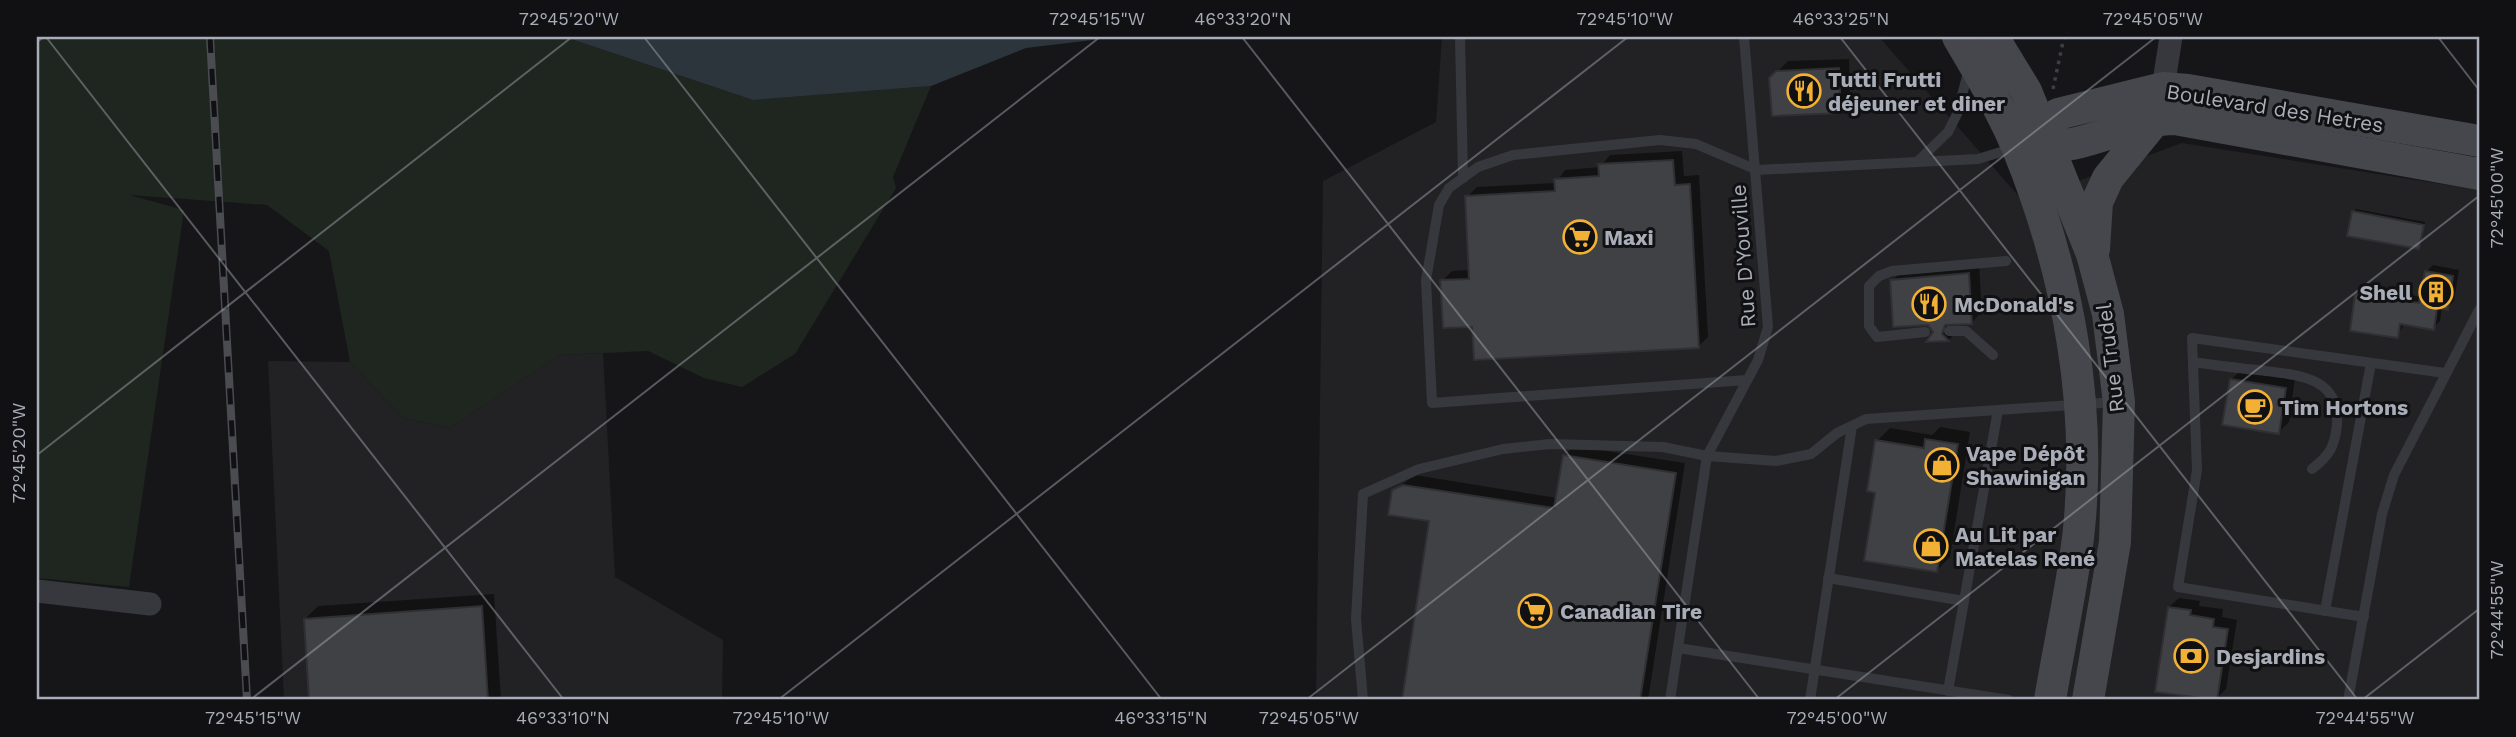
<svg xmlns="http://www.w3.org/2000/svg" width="2516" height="737" viewBox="0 0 2516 737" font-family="'Work Sans',sans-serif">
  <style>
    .built { fill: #222225 }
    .green { fill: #1e261f }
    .water { fill: #2c353c }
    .shadow { fill: #0007 }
    .building { fill: #404145; stroke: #303034; stroke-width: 2 }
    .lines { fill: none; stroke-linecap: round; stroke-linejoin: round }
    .path { stroke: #3d3f44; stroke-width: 3.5; stroke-dasharray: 3.5 5; stroke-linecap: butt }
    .lane { stroke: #37383d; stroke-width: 10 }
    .street { stroke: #37383d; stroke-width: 23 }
    .secondary { stroke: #45474d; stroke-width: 32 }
    .rail-casing { stroke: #4a4c52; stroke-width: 8 }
    .rail { stroke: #111113; stroke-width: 5; stroke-dasharray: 16; stroke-linecap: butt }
    .ticks { fill: none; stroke: #a8adb8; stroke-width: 2; stroke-opacity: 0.45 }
    .labels { text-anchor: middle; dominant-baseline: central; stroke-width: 6; stroke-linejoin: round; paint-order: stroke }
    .poi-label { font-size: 21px; font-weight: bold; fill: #a8adb8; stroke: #111113; text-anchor: start }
    .street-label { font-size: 21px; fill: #a8adb8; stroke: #111113 }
    .neatline { fill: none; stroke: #a8adb8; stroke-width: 2.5 }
    .ticks-label { font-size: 18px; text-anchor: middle; fill: #a8adb8 }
  </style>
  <rect width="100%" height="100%" fill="#161618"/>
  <g class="built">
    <polygon points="1442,37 1879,37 2023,201 2182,143 2479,190 2479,700 1316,700 1323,181 1436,122"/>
    <polygon points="603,353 615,577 723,640 722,700 284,700 268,361 350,362 403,418 450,428 560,355"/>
  </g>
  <polygon class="green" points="37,37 565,37 753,100 931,86 893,177 896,188 795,354 742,387 704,378 648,351 560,355 450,428 403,418 350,362 329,251 267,205 129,195 184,210 129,587 37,578"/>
  <polygon class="water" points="565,37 1118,37 1026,48 931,86 753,100"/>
  <g class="shadow">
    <polygon points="1849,59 1850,101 1840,111 1771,78 1788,61"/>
    <polygon points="1682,151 1684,176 1699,175 1708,337 1698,347 1474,325 1442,281 1452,271 1471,270 1467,197 1477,187 1556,183 1565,170 1600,167 1610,155"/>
    <polygon points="2356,209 2425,222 2421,245 2418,247 2353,212"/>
    <polygon points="1979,264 1982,312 1972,322 1950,323 1958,330 1949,340 1929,341 1935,332 1892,281 1902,271"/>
    <polygon points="2433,265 2459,270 2454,301 2447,308 2442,307 2440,321 2433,328 2405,323 2397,336 2357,294 2363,288 2422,297 2426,272"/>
    <polygon points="2241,370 2295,378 2289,422 2279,432 2231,380"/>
    <polygon points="1940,427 1970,432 1950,557 1937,570 1877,491 1877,441 1890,428 1932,435"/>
    <polygon points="1574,446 1685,463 1648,700 1403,700 1431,520 1394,490 1415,475 1557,498 1564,456"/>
    <polygon points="494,594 501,700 311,700 305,619 318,606"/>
    <polygon points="2179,598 2200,601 2199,606 2223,609 2222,617 2237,620 2226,689 2216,699 2169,607"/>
  </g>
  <g class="building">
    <polygon points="1839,68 1841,113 1772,116 1769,78 1776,71"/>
    <polygon points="1673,160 1675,185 1690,184 1699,348 1474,360 1472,327 1443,328 1440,280 1469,279 1465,196 1555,191 1554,179 1599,176 1598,164"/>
    <polygon points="2352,211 2424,225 2419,249 2347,236"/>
    <polygon points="2425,271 2453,276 2448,310 2437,308 2434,330 2400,324 2398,338 2350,331 2355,294 2419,303"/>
    <polygon points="1969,273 1972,324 1945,325 1942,334 1949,341 1926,342 1933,332 1928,325 1893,327 1890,280"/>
    <polygon points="2230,379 2286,388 2279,434 2222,425"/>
    <polygon points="1925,439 1958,444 1937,572 1864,561 1875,493 1867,491 1875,440 1924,448"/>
    <polygon points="1563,455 1676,473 1640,700 1402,700 1429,521 1388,515 1392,490 1403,485 1554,508"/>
    <polygon points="482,606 488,700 309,700 304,619"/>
    <polygon points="2168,607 2191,610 2190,615 2214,619 2213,627 2228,629 2217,700 2155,692"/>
  </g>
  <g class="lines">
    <polyline class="path" points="2053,89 2064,37"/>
    <g class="lane">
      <polyline points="1460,37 1463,178"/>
      <polyline points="1917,162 1948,132 1957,114 1969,69"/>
      <polyline points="1949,331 1966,331 1993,355"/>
      <polyline points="1925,332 1877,337 1869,326 1869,286 1879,276 1892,271 2006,261"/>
      <path d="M2193 362C2215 365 2236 368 2258 370 2295 375 2340 375 2337 424 2335 446 2330 455 2312 469"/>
      <polyline points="1747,380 1432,403 1426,280 1439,205 1449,188 1478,167 1513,155 1660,140 1696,144 1757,170 1978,159 2014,148"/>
      <polyline points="1828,578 1964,601"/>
      <polyline points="2325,611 2371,363"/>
      <polyline points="2364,617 2178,587 2197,470 2192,338 2445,373"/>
      <polyline points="1678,648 2009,700"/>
      <polyline points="1948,691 1998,410"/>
      <polyline points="1363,700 1356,619 1363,494 1419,469 1503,449 1550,444 1663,447 1707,456 1776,461 1811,454 1837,433 1866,419 2116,402"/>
      <polyline points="1670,700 1707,456 1758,360 1768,327 1744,37"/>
      <polyline points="1810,700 1852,426"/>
      <polyline points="2348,700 2382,514 2394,475 2479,310"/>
    </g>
    <g class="street">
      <polyline points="2163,88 2171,37"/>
      <polyline points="37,591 150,604"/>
    </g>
    <g class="secondary">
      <path d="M1958 37C1979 73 2002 110 2018 149 2068 272 2093 406 2078 538 2071 592 2059 646 2050 700"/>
      <polyline points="1993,37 2026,91 2092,254 2108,314 2119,402 2115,542 2088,700"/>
      <polyline points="2045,138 2058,114 2163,88 2188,90 2479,141"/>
      <path d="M2030 143C2054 135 2056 148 2072 144 2107 137 2139 119 2175 119L2479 174"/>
      <polyline points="2094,249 2097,202 2108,178 2156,119"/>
    </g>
    <defs>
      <polyline id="rail" points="210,37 247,700"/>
    </defs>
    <use href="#rail" class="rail-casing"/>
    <use href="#rail" class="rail"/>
  </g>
  <path class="ticks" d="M46 37 564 700M644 37 1162 700M1242 37 1760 700M1840 37 2358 700M2438 37 2479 90M37 42 44 37M37 455 572 37M250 700 1100 37M778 700 1628 37M1306 700 2156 37M1834 700 2479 196M2362 700 2479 609"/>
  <defs>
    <symbol id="restaurant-ring" viewBox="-11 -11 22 22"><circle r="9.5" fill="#111113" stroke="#f2b134" stroke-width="1.5"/><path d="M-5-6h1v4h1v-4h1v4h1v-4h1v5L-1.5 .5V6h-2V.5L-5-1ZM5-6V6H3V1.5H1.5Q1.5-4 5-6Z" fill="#f2b134"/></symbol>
    <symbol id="supermarket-ring" viewBox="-11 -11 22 22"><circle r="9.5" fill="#111113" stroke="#f2b134" stroke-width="1.5"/><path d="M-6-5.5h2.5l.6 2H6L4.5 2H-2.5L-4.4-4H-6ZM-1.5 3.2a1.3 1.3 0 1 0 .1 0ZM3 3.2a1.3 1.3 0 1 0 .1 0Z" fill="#f2b134"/></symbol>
    <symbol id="building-ring" viewBox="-11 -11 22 22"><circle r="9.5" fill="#111113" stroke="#f2b134" stroke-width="1.5"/><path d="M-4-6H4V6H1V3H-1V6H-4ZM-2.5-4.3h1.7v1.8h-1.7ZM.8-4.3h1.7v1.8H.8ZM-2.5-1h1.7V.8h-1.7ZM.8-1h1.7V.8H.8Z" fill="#f2b134"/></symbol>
    <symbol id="cafe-ring" viewBox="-11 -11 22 22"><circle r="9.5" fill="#111113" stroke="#f2b134" stroke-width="1.5"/><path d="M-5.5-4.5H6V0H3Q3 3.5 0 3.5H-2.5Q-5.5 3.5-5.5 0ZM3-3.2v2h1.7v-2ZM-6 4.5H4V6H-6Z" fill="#f2b134"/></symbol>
    <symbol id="shop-ring" viewBox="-11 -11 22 22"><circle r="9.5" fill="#111113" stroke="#f2b134" stroke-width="1.5"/><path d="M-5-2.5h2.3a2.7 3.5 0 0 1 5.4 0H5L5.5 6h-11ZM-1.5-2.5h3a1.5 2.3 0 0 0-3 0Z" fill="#f2b134"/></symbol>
    <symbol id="bank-ring" viewBox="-11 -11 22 22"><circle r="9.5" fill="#111113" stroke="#f2b134" stroke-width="1.5"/><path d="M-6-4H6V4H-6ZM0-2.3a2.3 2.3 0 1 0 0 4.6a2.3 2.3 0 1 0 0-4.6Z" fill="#f2b134"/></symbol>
  </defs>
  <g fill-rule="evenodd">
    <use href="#restaurant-ring" x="1785" y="72" width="38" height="38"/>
    <use href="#supermarket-ring" x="1561" y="218" width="38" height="38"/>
    <use href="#building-ring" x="2417" y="273" width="38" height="38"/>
    <use href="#restaurant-ring" x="1910" y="285" width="38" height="38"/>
    <use href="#cafe-ring" x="2236" y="388" width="38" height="38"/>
    <use href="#shop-ring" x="1923" y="446" width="38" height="38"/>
    <use href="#shop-ring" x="1912" y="527" width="38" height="38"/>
    <use href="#supermarket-ring" x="1516" y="592" width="38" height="38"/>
    <use href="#bank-ring" x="2172" y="637" width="38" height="38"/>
  </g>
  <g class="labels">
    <g class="poi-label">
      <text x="1828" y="79">Tutti Frutti<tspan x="1828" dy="24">déjeuner et diner</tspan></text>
      <text x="1604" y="237">Maxi</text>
      <text x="2412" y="292" text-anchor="end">Shell</text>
      <text x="1954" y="304">McDonald's</text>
      <text x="2280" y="407">Tim Hortons</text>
      <text x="1966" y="453">Vape Dépôt<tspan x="1966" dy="24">Shawinigan</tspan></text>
      <text x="1955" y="534">Au Lit par<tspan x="1955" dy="24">Matelas René</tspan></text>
      <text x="1560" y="611">Canadian Tire</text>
      <text x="2216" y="656">Desjardins</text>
    </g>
    <g class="street-label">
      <text transform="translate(2275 108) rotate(9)">Boulevard des Hetres</text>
      <text transform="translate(1743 256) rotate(-94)">Rue D'Youville</text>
      <text transform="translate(2110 358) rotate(-97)">Rue Trudel</text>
    </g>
  </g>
  <rect width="2516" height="737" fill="none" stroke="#111113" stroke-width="77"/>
  <rect x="38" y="38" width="2440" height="660" class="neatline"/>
  <g class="ticks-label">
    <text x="569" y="25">72°45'20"W</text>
    <text x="1097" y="25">72°45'15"W</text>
    <text x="1243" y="25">46°33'20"N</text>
    <text x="1625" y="25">72°45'10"W</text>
    <text x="1841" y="25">46°33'25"N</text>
    <text x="2153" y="25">72°45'05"W</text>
    <text transform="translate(2497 198) rotate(-90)" y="6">72°45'00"W</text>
    <text transform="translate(19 453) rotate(-90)" y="6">72°45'20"W</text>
    <text transform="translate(2497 610) rotate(-90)" y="6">72°44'55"W</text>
    <text x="253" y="724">72°45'15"W</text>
    <text x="563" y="724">46°33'10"N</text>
    <text x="781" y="724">72°45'10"W</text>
    <text x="1161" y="724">46°33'15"N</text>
    <text x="1309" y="724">72°45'05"W</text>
    <text x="1837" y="724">72°45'00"W</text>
    <text x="2365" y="724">72°44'55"W</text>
  </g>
</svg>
